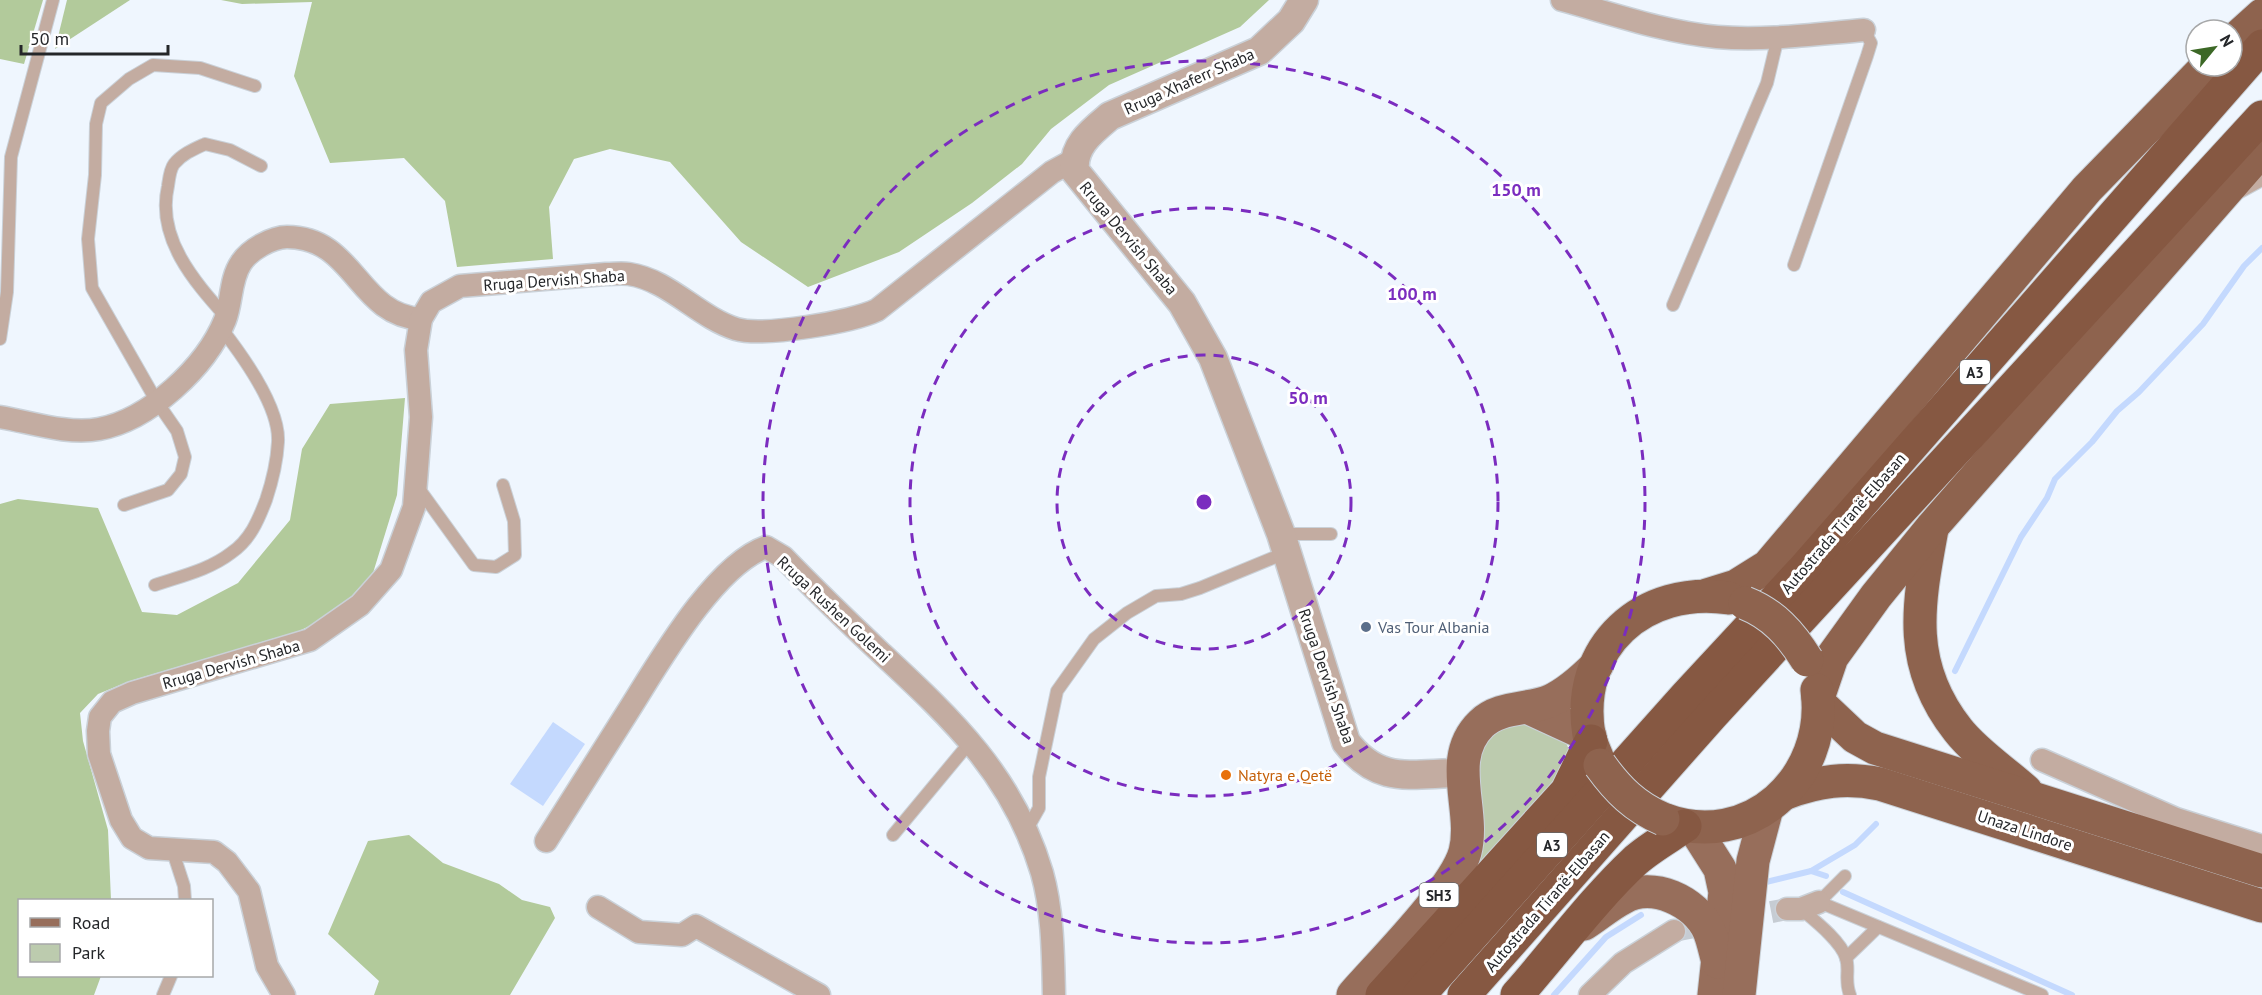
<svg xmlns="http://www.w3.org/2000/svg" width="2262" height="995" viewBox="0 0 2262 995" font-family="'PT Sans',sans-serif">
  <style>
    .green { fill: #bccbae }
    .forest { fill: #b2ca9b }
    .water { fill: #c4d9fe }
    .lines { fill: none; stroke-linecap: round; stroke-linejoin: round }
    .stream { stroke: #c4d9fe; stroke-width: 6 }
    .minor-tunnel { stroke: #c6ccd3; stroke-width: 22; stroke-dasharray: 22 11; stroke-linecap: butt }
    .service-casing { stroke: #cad1d8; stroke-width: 14 }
    .minor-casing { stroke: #cad1d8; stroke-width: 25 }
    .tertiary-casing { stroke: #cad1d8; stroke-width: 31 }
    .primary-casing { stroke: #cad1d8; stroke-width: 35 }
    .trunk-casing { stroke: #cad1d8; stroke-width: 35 }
    .motorway-casing { stroke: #cad1d8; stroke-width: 35 }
    .service { stroke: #c3aca1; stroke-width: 12 }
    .minor { stroke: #c3aca1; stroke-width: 22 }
    .tertiary { stroke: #c3aca1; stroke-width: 28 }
    .primary { stroke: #976e5b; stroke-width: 33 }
    .trunk { stroke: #8e634e; stroke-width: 33 }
    .motorway { stroke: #865842; stroke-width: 33 }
    .trunk-bridge-casing { stroke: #cad1d8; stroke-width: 35; stroke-linecap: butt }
    .trunk-bridge { stroke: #8e634e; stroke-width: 33 }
    .ring { fill: none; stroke: #7b2cbf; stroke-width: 3; stroke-dasharray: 10 8 }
    .service-dot { fill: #5c6f8a; stroke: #fff; stroke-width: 2 }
    .food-dot { fill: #e8710a; stroke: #fff; stroke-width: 2 }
    .labels { text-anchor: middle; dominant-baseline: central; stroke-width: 6; stroke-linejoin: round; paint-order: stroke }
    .shield { fill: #fff; stroke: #666769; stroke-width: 1.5 }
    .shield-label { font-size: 15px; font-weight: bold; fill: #242629 }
    .street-label { font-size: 16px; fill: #242629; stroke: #fff }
    .service-label { font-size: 16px; fill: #4e5e75; stroke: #fff; text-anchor: start }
    .food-label { font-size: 16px; fill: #c56008; stroke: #fff; text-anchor: start }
    .centre { fill: #7b2cbf; stroke: #fff; stroke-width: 3 }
    .ring-label { font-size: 18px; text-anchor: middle; font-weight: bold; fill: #7b2cbf; stroke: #fff; stroke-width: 6; stroke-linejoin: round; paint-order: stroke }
  </style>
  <rect width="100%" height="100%" fill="#eff6fe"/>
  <polygon class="green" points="1530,721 1564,737 1569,750 1568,765 1469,885 1476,750 1496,726"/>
  <g class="forest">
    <polygon points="0,0 43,0 24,64 0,59"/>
    <polygon points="67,0 130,0 55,49"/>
    <polygon points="221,0 1269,0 1240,27 1109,85 1051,129 1022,164 972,203 899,252 808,287 741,242 670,162 610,149 574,159 549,207 553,259 457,267 445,201 404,158 330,163 294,76 312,2 242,4"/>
    <polygon points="405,398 397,495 373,573 335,614 299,631 130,681 98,694 80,713 83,741 108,830 111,900 20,900 20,976 101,976 94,995 0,995 0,504 18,499 98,508 142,612 177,615 238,583 290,520 302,449 330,404"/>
    <polygon points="409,835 443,863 499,884 522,900 550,907 555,918 510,995 374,995 379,981 328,934 368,841"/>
  </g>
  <polygon class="water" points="553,722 585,744 543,806 510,784"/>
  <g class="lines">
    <g class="stream">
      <polyline points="1955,671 2021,537 2047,498 2055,479 2092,442 2117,411 2139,392 2203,324 2244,266 2262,248"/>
      <polyline points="1811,871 1826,876"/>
      <polyline points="1762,883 1811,871 1855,845 1876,824"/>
      <polyline points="1843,892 2072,995"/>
      <polyline points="1554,995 1606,937 1641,915"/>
    </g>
    <polyline class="minor-tunnel" points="1674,931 1787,909"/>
    <defs>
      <g id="service">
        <polyline points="2240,192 2262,180"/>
        <polyline points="1794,265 1867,56 1871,43 1864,30"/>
        <polyline points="1673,305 1767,83 1778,37"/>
        <path d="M226 317C194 281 156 238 168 186 169 179 170 169 174 164 182 154 194 149 205 144L230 150 261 166"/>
        <polyline points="0,339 7,292 11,157 53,0"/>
        <polyline points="417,486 474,565 496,567 515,555 514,521 503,485"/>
        <polyline points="124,505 168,490 181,474 185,457 177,431 157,402 92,288 88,239 95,175 96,124 101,103 129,79 153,65 200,68 255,86"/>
        <polyline points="1282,534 1331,534"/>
        <path d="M155 585C181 576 209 570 231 553 250 540 258 521 266 500 272 482 277 461 278 442 280 407 242 355 221 328"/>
        <polyline points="1026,831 1039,808 1039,777 1057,691 1094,639 1127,613 1156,596 1181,594 1200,588 1285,553"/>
        <polyline points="893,835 971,741"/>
        <polyline points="172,849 184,886 185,900"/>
        <polyline points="1845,876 1819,902 2042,995"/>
        <path d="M1801 909C1814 920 1841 941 1846 958 1850 970 1844 980 1850 995"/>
        <polyline points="1846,958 1878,927"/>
        <polyline points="163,995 171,976"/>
      </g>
      <g id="minor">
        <path d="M1562 0C1613 14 1664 32 1717 37 1766 41 1815 34 1864 30"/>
        <path d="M0 417C30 422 68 435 99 429 149 420 206 367 225 320 232 302 230 279 241 263 249 250 272 237 287 237 355 237 357 315 421 319"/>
        <polyline points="2042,760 2176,819 2262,846"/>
        <path d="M546 841C573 799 600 756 627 713 657 666 713 566 766 547L783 557C815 590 847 621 880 652 952 719 1013 775 1042 873 1053 912 1053 955 1054 995"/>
        <polyline points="598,907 639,932 682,935 696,926 819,995"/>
        <polyline points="1787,909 1801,909 1819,902"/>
        <path d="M284 995 267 966 249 891 227 862 214 852 149 848 132 838 121 820 99 754 98 731 100 717 112 702 132 693 310 640 360 605 391 570 414 507 421 417 416 350 421 319 431 302 460 286 606 274C614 274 622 273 629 274 669 280 698 317 736 329 763 337 852 322 877 310L1052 172 1074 160"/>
        <polyline points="1590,995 1623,963 1674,931"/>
      </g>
      <path id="tertiary" d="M1304 0 1291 21 1259 51 1110 116C1092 131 1072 146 1075 171L1182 303 1213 358 1281 534 1346 742C1380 786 1412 773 1462 773"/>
      <g id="primary">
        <polyline points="1529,708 1590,736"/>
        <polyline points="1694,828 1720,869 1725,892 1714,995"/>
        <path d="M1584 924C1597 916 1609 905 1623 898 1652 881 1696 901 1709 931 1713 940 1715 952 1718 962"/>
        <path d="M1353 995C1381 963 1455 889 1465 852 1476 810 1445 759 1481 724 1499 706 1528 710 1550 701 1568 693 1583 679 1597 665"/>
        <polyline points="1739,995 1753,861 1767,808"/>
      </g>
      <g id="trunk">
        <polyline points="2232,42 2262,15"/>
        <path d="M1932 529C1918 605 1906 664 1958 730 1976 753 2004 771 2026 791"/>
        <polyline points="1707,595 1736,586 1768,566 2087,189 2207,66"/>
        <polyline points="1818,698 1832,657 1876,596 1933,526 2262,150"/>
        <polyline points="1819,703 1855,737 1875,748 2262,871"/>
        <path d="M1600 765C1597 755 1591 745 1589 735 1574 646 1644 585 1729 598"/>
        <path d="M1786 793C1818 781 1846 777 1880 784L2262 906"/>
        <path d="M1663 819C1749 852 1829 778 1817 690"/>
      </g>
      <g id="motorway">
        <polyline points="1382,995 1567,791 1591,741"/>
        <polyline points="1419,995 1686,696 1802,571 2262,46"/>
        <polyline points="1464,995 1712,715 2262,117"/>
        <path d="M1517 995C1556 951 1593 900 1636 860 1651 847 1669 837 1685 826"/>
      </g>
    </defs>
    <use href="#service" class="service-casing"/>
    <use href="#minor" class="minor-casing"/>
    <use href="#tertiary" class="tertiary-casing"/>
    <use href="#primary" class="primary-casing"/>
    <use href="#trunk" class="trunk-casing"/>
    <use href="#motorway" class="motorway-casing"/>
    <use href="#service" class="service"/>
    <use href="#minor" class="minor"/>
    <use href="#tertiary" class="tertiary"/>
    <use href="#primary" class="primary"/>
    <use href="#trunk" class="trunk"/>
    <use href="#motorway" class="motorway"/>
    <defs>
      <g id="trunk-bridge">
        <path d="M1745 603C1773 614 1791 634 1807 660"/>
        <path d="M1600 765C1618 790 1635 807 1663 819"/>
      </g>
    </defs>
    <use href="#trunk-bridge" class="trunk-bridge-casing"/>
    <use href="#trunk-bridge" class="trunk-bridge"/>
  </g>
  <g class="ring">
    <circle cx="1204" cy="502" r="147"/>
    <circle cx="1204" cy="502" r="294"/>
    <circle cx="1204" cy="502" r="441"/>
  </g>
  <circle class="service-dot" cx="1366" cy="627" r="6"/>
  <circle class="food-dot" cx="1226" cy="775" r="6"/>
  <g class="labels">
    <g class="shield">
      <rect x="1960" y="360" width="30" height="24" rx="4.5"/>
      <rect x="1537" y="833" width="30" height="24" rx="4.5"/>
      <rect x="1419.5" y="883" width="39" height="24" rx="4.5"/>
    </g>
    <g class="shield-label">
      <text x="1975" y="372">A3</text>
      <text x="1552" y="845">A3</text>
      <text x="1439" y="895">SH3</text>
    </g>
    <g class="street-label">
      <text transform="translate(1189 81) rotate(-24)">Rruga Xhaferr Shaba</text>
      <text transform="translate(1129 238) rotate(50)">Rruga Dervish Shaba</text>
      <text transform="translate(554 280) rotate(-4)">Rruga Dervish Shaba</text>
      <text transform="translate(1843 523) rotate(-49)">Autostrada Tiranë-Elbasan</text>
      <text transform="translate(834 609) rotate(43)">Rruga Rushen Golemi</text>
      <text transform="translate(231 664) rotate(-16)">Rruga Dervish Shaba</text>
      <text transform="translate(1327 676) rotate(71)">Rruga Dervish Shaba</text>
      <text transform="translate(2025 830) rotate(18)">Unaza Lindore</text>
      <text transform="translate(1547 901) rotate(-49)">Autostrada Tiranë-Elbasan</text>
    </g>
    <g class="service-label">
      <text x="1378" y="627">Vas Tour Albania</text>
    </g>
    <g class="food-label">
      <text x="1238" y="775">Natyra e Qetë</text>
    </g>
  </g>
  <circle cx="1204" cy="502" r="9" class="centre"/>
  <g class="ring-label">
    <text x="1516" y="196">150 m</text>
    <text x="1412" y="300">100 m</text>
    <text x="1308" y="404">50 m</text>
  </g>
  <rect x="18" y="899" width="195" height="78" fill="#ffffff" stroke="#a7a8a9" stroke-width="1.5"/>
  <rect x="30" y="918" width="30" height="9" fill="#976e5b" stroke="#a7a8a9" stroke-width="1.5"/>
  <text x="72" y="929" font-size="18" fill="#242629">Road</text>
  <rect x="30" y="944" width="30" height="18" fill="#bccbae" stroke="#a7a8a9" stroke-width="1.5"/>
  <text x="72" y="959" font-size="18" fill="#242629">Park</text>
  <g transform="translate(2214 48) rotate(60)"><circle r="28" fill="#ffffff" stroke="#a7a8a9" stroke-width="1.5"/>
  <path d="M0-4.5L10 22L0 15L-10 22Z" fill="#3c6826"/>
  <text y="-9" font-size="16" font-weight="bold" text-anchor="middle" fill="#242629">N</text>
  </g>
  <path d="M21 45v9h147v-9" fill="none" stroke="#242629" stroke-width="3"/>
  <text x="30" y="45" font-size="18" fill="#242629" stroke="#ffffff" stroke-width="4.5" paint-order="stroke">50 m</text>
</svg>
